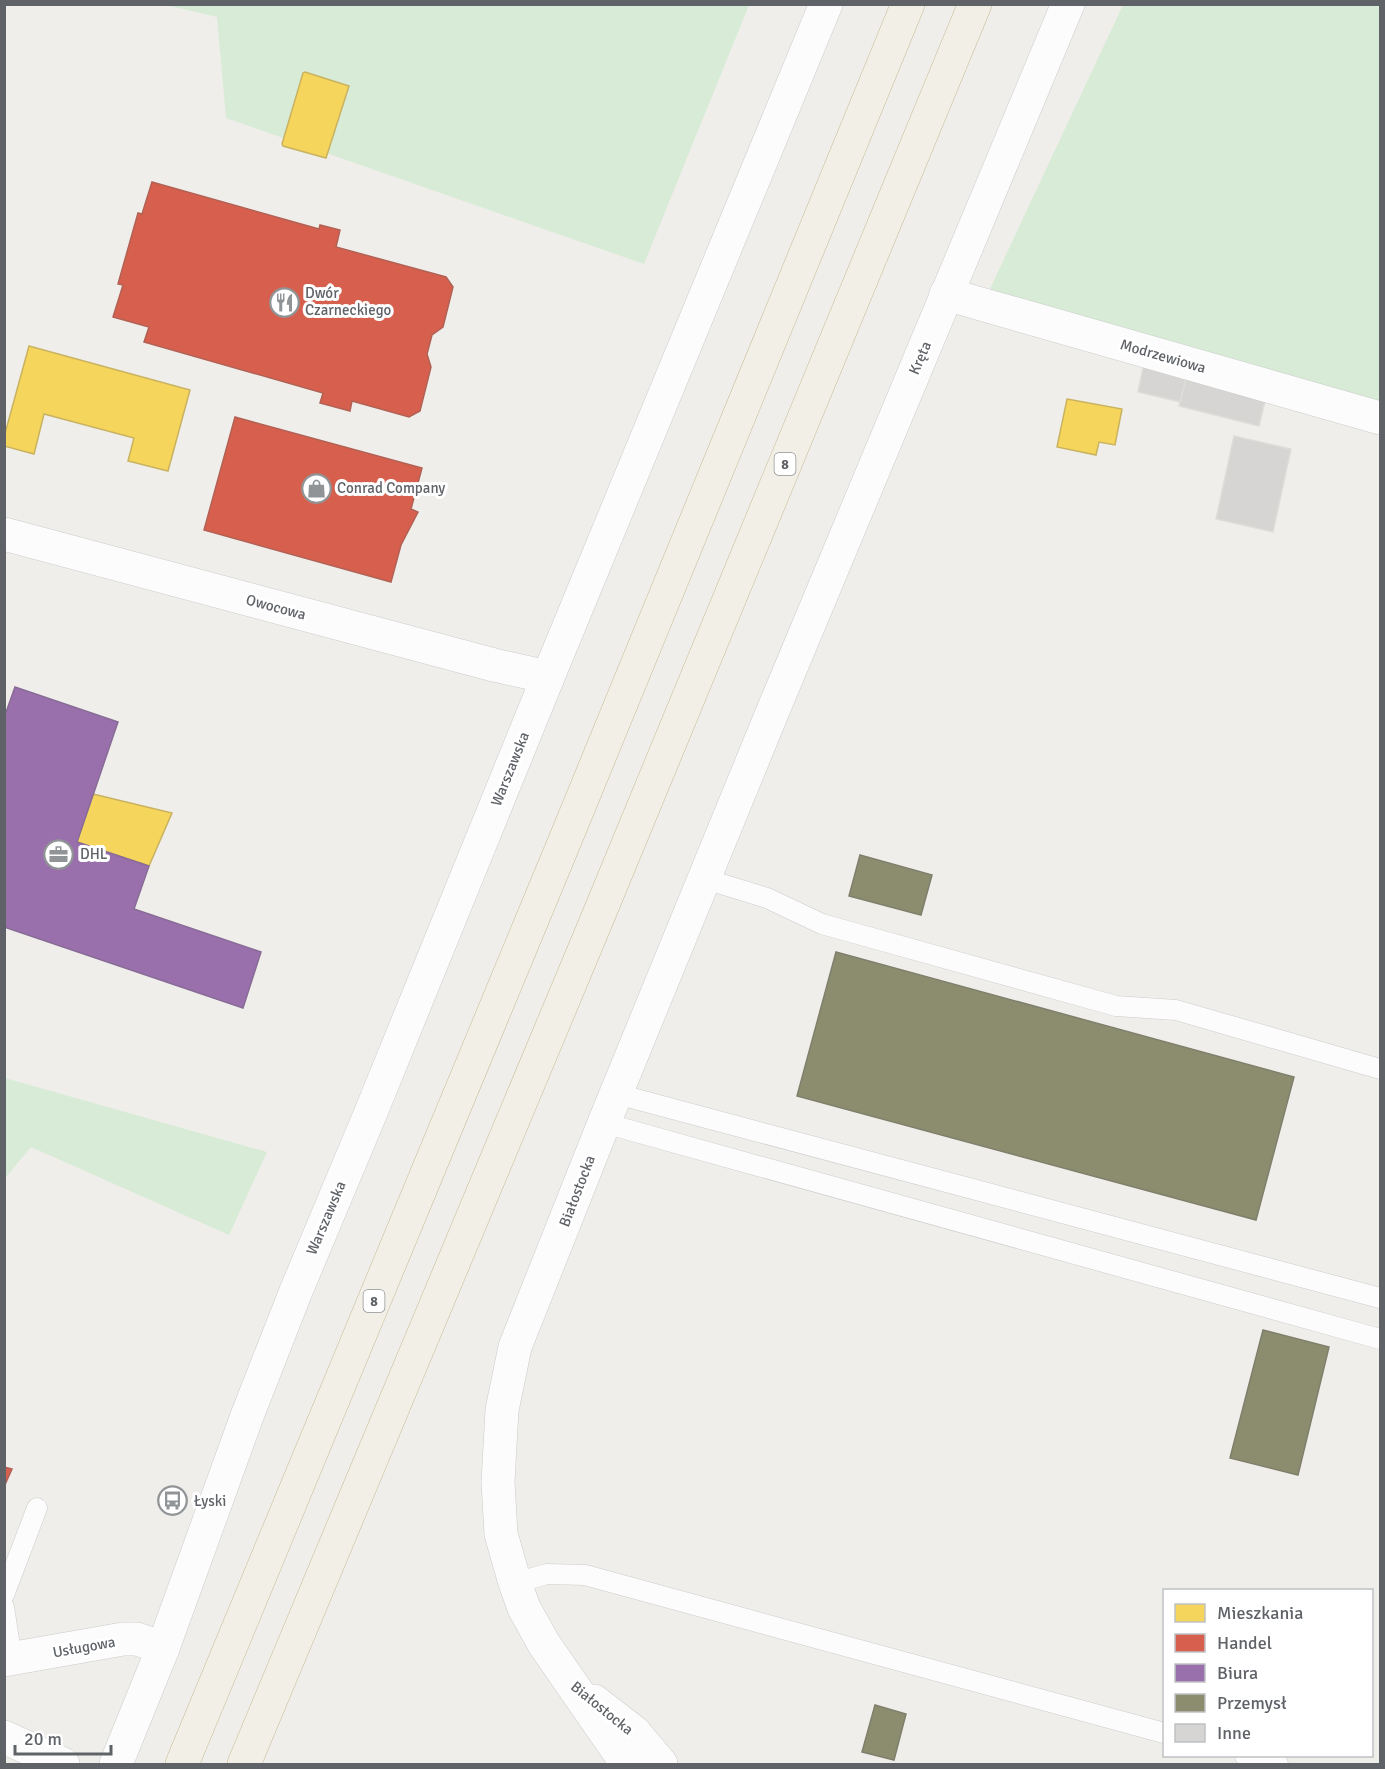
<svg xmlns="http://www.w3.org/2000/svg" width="1385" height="1769" viewBox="0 0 1385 1769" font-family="Signika,sans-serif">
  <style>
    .green { fill: #d8ebd6 }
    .homes { fill: #f6d55c; stroke: #c9b360; stroke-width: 1.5 }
    .shops { fill: #d6604d; stroke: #b26155; stroke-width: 1.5 }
    .offices { fill: #9970ab; stroke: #886c97; stroke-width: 1.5 }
    .industry { fill: #8c8c6e; stroke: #7e806c; stroke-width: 1.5 }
    .building { fill: #d6d5d3; stroke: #deddd9; stroke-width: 1.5 }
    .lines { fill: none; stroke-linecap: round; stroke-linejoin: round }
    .service-casing { stroke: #cbcccc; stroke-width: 21 }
    .minor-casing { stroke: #cbcccc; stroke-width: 34 }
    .tertiary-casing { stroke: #cbcccc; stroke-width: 34 }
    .trunk-casing { stroke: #c8b996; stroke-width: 34 }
    .service { stroke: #fdfcfc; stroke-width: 20 }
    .minor { stroke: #fdfcfc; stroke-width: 33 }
    .tertiary { stroke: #fdfcfc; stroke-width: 33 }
    .trunk { stroke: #f2f0e6; stroke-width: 33 }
    .labels { text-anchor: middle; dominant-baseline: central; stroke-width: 6; stroke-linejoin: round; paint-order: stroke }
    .shield { fill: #fff; stroke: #8f9295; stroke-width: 1.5 }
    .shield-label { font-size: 14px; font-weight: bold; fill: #5f6368 }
    .poi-label { font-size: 15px; fill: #5f6368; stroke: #fff; text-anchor: start }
    .street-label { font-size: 15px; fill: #5f6368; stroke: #fff }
  </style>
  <rect width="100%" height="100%" fill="#efeeea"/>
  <g class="green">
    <polygon points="166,5 749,5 644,264 226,118 217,17"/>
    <polygon points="1123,5 1380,5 1380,412 989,291"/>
    <polygon points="5,1078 267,1152 229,1235 31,1147 5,1178"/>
  </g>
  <g class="homes">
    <polygon points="305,72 349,86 326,158 283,146 282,144 303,73"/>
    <polygon points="29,346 190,390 168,471 128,461 134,438 44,414 34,454 4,446 4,437"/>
    <polygon points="1067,399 1122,409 1115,445 1099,442 1096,455 1057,447"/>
    <polygon points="93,794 172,813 149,866 77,842"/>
  </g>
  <g class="shops">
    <polygon points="152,182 319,229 320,225 340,230 336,247 446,277 453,287 443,327 432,335 427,354 431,367 420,411 409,417 352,401 350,411 320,403 323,393 144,342 149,327 113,317 123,285 118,284 138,213 142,214"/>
    <polygon points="235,417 422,468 411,509 418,512 401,545 391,582 204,530"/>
    <polygon points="4,1467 12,1469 4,1487"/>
  </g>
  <polygon class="offices" points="15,687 118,722 77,842 149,866 134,909 261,952 243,1008 4,927 4,718"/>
  <g class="industry">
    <polygon points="860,855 932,875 921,915 849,896"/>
    <polygon points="836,952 1294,1077 1256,1220 797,1096"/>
    <polygon points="1263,1330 1329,1347 1298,1475 1230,1458"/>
    <polygon points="875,1705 906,1714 894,1760 862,1752"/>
  </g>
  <g class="building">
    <polygon points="1144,363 1187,374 1181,402 1138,392"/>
    <polygon points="1187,374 1267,393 1259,426 1179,406"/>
    <polygon points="1234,436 1291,449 1273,532 1216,519"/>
  </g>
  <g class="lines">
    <defs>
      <g id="service">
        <polyline points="705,879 767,898 822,924 1116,1006 1176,1010 1380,1069"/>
        <polyline points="617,1094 1380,1298"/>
        <polyline points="604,1123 1380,1339"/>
        <polyline points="515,1583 547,1574 585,1575 1164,1733"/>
        <polyline points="4,1595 37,1508"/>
        <polyline points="4,1607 12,1659"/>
        <polyline points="1245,1756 1278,1764"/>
      </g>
      <g id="minor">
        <polyline points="946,294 1380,418"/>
        <polyline points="4,534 494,665 548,677"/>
        <polyline points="4,1660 123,1639 137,1639 163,1648"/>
        <polyline points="594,1701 634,1732 661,1764"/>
        <polyline points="627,1764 544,1644 524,1608 515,1583 501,1534 498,1482 502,1410 515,1347 604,1123 772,713 1068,4"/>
      </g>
      <g id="tertiary">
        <polyline points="4,1737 63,1764"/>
        <polyline points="116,1764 163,1648 247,1416 296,1291 371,1112 548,677 826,4"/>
      </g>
      <g id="trunk">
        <polyline points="182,1764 566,838 908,4"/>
        <polyline points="244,1764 595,924 975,4"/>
      </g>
    </defs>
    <use href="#service" class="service-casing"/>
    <use href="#minor" class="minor-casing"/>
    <use href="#tertiary" class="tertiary-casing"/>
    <use href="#trunk" class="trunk-casing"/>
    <use href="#service" class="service"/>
    <use href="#minor" class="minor"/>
    <use href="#tertiary" class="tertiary"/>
    <use href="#trunk" class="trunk"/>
  </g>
  <defs>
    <symbol id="restaurant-ring" viewBox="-11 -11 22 22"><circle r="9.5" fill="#fff" stroke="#919496" stroke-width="1.5"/><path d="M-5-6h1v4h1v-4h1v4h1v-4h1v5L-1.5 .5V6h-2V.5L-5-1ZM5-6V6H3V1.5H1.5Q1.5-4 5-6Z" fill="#919496"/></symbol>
    <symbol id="shop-ring" viewBox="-11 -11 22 22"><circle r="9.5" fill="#fff" stroke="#919496" stroke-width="1.5"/><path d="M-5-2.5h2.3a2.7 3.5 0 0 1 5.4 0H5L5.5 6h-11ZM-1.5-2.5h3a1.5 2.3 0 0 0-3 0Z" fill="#919496"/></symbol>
    <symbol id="office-ring" viewBox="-11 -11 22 22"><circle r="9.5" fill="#fff" stroke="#919496" stroke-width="1.5"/><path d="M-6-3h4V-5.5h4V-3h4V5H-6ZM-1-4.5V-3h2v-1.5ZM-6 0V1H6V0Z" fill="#919496"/></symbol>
    <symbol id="bus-ring" viewBox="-11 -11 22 22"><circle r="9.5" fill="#fff" stroke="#919496" stroke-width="1.5"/><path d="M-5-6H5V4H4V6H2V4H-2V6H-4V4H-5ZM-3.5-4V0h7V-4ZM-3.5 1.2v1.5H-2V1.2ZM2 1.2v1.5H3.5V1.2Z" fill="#919496"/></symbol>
  </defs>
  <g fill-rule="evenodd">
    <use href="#restaurant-ring" x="268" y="286" width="33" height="33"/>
    <use href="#shop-ring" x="300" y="472" width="33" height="33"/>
    <use href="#office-ring" x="42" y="838" width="33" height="33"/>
    <use href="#bus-ring" x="156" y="1484" width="33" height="33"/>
  </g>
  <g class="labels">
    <g class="shield">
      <rect x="774.5" y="453" width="21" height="22" rx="4.5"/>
      <rect x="363.5" y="1290" width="21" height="22" rx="4.5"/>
    </g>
    <g class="shield-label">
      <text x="785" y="464">8</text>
      <text x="374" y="1301">8</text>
    </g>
    <g class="poi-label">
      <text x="305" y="293">Dwór<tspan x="305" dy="17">Czarneckiego</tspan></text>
      <text x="337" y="488">Conrad Company</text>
      <text x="80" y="854">DHL</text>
      <text x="194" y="1501">Łyski</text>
    </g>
    <g class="street-label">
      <text transform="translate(1163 356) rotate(16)">Modrzewiowa</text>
      <text transform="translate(920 358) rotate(-67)">Kręta</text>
      <text transform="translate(276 607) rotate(15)">Owocowa</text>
      <text transform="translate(510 769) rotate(-68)">Warszawska</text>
      <text transform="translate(577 1191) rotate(-69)">Białostocka</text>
      <text transform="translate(326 1218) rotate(-67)">Warszawska</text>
      <text transform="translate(84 1647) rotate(-10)">Usługowa</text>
      <text transform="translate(602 1708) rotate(39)">Białostocka</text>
    </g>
  </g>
  <rect width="1385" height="1769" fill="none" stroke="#5f6368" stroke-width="12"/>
  <rect x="1163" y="1589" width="210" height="168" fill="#ffffff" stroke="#bfc1c3" stroke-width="1.5"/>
  <rect x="1175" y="1604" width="30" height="18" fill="#f6d55c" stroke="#bfc1c3" stroke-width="1.5"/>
  <text x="1217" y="1619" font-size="18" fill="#5f6368">Mieszkania</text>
  <rect x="1175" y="1634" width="30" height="18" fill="#d6604d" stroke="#bfc1c3" stroke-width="1.5"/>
  <text x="1217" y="1649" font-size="18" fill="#5f6368">Handel</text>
  <rect x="1175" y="1664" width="30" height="18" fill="#9970ab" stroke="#bfc1c3" stroke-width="1.5"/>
  <text x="1217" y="1679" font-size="18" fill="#5f6368">Biura</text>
  <rect x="1175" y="1694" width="30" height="18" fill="#8c8c6e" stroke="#bfc1c3" stroke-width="1.5"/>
  <text x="1217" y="1709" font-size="18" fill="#5f6368">Przemysł</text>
  <rect x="1175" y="1724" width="30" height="18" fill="#d6d5d3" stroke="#bfc1c3" stroke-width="1.5"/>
  <text x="1217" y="1739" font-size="18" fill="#5f6368">Inne</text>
  <path d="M15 1745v9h96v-9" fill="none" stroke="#5f6368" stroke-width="3"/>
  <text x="24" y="1745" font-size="18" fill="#5f6368" stroke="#ffffff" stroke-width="4.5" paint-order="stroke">20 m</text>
</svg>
